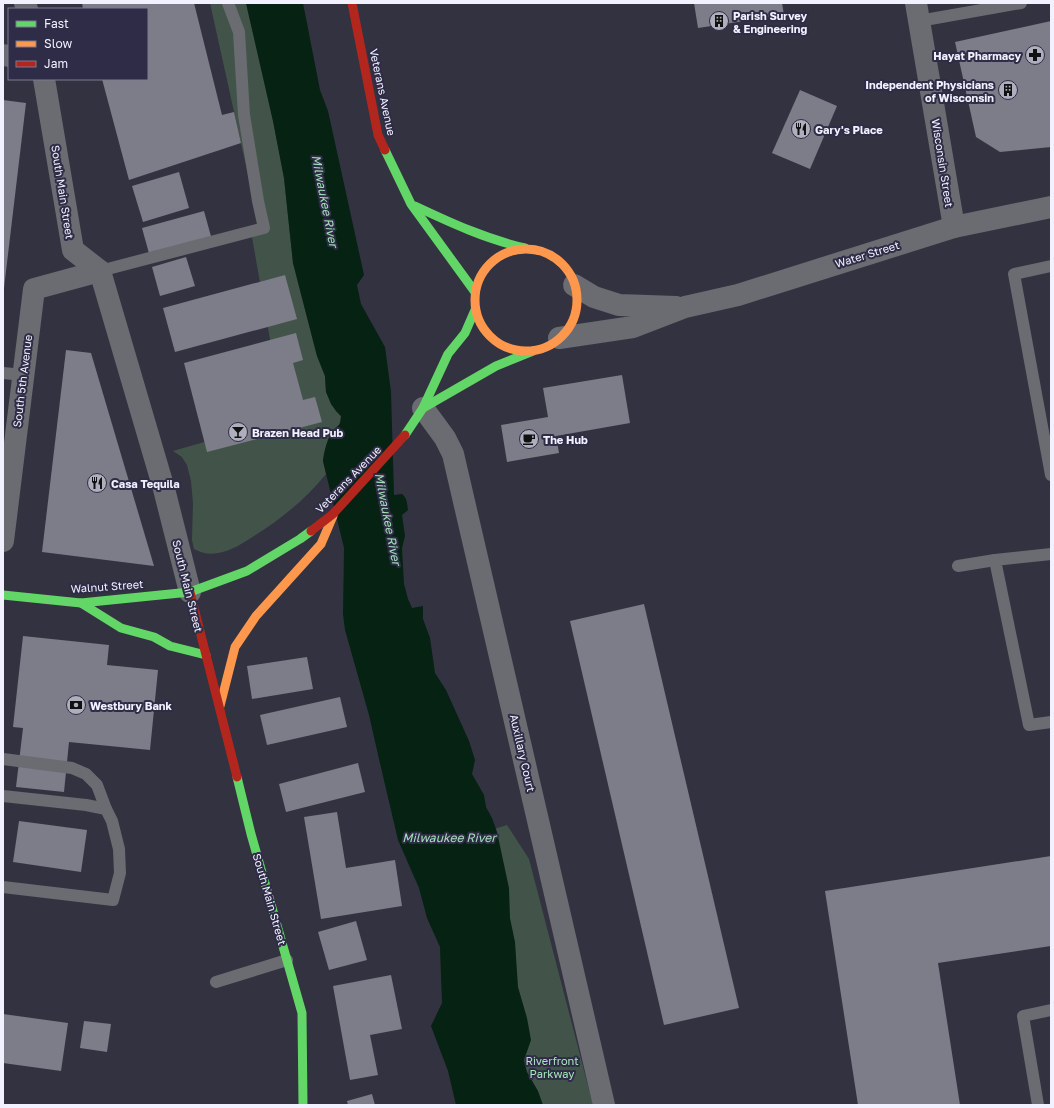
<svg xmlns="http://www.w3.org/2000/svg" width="1054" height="1108" viewBox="0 0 1054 1108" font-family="'Golos Text',sans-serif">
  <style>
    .green { fill: #42544a }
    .water { fill: #052212 }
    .building { fill: #7d7d89 }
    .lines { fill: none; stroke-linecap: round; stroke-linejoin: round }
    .lane { stroke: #6b6b72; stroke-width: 12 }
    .street { stroke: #6b6b72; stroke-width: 22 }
    .fast { stroke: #63d668; stroke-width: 9 }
    .slow { stroke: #ff974d; stroke-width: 9 }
    .jam { stroke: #b3261e; stroke-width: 9 }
    .labels { text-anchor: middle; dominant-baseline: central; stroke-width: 4; stroke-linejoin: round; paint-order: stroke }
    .poi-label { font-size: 11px; font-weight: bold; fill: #f1f1ff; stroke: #2e2c46; text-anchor: start }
    .street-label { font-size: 11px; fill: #f1f1ff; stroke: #2e2c46 }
    .park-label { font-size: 11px; fill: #a9e7bd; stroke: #2e2c46 }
    .water-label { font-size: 12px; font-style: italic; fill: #a3e1b8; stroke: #2e2c46 }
  </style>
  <rect width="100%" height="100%" fill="#333240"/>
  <g class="green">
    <path d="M210 3H246L273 121 284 178 293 263 317 356 325 376 326 392 336 411 341 416 340 425 331 433 324 453 323 461 326 474C306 499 281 519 254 536 243 543 231 551 218 553 209 555 202 553 194 549L192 540 193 503 191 481 187 465 182 457 173 451 288 418 271 345 252 237 261 234Z"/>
    <polygon points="507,825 529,859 593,1105 536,1105 519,1066 488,831"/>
  </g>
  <path class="water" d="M246 3H303L320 90 328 111 364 275 357 285 361 304 385 347 391 392 394 495 402 494C407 498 407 503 408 510L402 515 405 536 402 548 404 584 408 599 412 608 423 606V619L430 638 435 673 446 690 469 741 475 760 472 774 484 795 486 807 492 818 497 832 509 888 510 918 515 942 518 987 527 1018 531 1040 524 1060 527 1072 538 1091 543 1105H456L448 1071 431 1026 442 1003 440 947 427 918 419 888 398 840 379 759 369 715 345 630 343 614 344 548 323 461C324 452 327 439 332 432 338 424 340 428 341 416L336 411 331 404 326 392 325 376 317 356 293 263 284 178 273 121Z"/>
  <g class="building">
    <polygon points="82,3 194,3 222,115 234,112 241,143 129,180 102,79 147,79 147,9 83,9"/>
    <polygon points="694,3 782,3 784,15 698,28"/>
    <polygon points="1051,21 1051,147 1000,152 976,137 955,42"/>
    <polygon points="800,90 837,106 810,169 772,153"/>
    <polygon points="3,100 26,103 4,288 3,288"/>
    <polygon points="179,172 189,208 143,222 132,186"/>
    <polygon points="204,211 212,240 150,257 142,228"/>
    <polygon points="186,257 195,286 160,296 152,267"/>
    <polygon points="285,275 297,319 175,352 163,308"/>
    <polygon points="296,333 303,360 293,363 303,400 315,397 322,422 207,452 184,363"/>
    <polygon points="66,350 91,353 154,566 42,552"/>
    <polygon points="622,375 630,423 556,436 559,453 507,462 501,425 548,417 543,388"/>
    <polygon points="644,604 739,1008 664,1025 570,621"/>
    <polygon points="23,636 109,645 107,665 158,670 150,750 69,742 64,792 16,787 23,728 13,727"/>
    <polygon points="307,657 313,689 252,699 247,666"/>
    <polygon points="340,697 347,727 267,745 260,715"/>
    <polygon points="358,763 365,792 286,812 279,784"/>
    <polygon points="337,812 346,868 395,860 402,906 321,919 304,817"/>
    <polygon points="19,821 87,830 81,872 13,862"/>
    <polygon points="1051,856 1051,946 938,963 960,1105 858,1105 825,891"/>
    <polygon points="356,921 367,960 329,970 318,932"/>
    <polygon points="391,975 402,1029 370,1035 378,1075 350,1080 333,986"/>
    <polygon points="3,1014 68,1023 61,1071 3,1063"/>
    <polygon points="84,1021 111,1024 107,1052 80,1048"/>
    <polygon points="372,1094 375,1105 348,1105 347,1101"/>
  </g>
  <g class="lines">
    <g class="lane">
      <polyline points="919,21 1021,3"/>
      <polyline points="1051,266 1014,274 1051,475"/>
      <polyline points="100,271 264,228 258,201 244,115 239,32 228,3"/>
      <polyline points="3,373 23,375"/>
      <polyline points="1051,554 995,560 1029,725 1051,722"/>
      <polyline points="958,566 995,560"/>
      <polyline points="3,759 72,768 86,774 97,785 106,809 112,821 119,849 120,873 113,900 3,887"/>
      <polyline points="3,796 86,805 106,809"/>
      <polyline points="216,982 287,960"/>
      <polyline points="1038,1105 1023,1016 1051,1010"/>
    </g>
    <g class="street">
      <polyline points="25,3 27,9"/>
      <polyline points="916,3 954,227"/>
      <polyline points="3,55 9,56"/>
      <polyline points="44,79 73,250 100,271 164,489 190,592"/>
      <polyline points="574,285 594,297 619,305 676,307"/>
      <polyline points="559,338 633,327 685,307 738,295 954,227 1051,207"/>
      <polyline points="423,408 445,438 453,454 604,1105"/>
      <polyline points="3,541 34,289 100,271"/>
    </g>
    <g class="fast">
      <polyline points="385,150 411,204 475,292"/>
      <path d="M415 206C451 223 486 239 525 248"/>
      <polyline points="423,408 496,366 533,351"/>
      <polyline points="405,435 423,408 448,354 465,333 475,310"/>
      <polyline points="3,595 81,603 190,592 247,571 300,539 311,531"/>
      <polyline points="81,603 121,628 154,637 170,646 206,655"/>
      <polyline points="237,777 251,834 302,1013 303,1105"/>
    </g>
    <g class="slow">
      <circle cx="526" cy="300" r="51"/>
      <polyline points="220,706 235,647 256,616 321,544 333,516"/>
    </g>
    <g class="jam">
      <polyline points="352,3 378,135 385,150"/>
      <polyline points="311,531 333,514 405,435"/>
      <polyline points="190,592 237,777"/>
    </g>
  </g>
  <defs>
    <symbol id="building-disc" viewBox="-11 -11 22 22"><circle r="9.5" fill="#aeaebc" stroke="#2e2c46"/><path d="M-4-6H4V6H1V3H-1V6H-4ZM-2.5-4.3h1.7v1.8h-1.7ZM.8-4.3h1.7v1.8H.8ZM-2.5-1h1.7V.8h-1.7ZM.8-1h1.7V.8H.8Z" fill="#111"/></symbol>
    <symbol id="pharmacy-disc" viewBox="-11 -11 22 22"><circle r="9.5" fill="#aeaebc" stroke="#2e2c46"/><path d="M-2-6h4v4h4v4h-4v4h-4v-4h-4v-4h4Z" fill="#111"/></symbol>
    <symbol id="restaurant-disc" viewBox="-11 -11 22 22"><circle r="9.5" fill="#aeaebc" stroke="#2e2c46"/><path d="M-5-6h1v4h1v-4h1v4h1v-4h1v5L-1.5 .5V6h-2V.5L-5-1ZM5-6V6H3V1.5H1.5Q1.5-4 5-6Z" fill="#111"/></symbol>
    <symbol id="bar-disc" viewBox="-11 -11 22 22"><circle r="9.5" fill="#aeaebc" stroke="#2e2c46"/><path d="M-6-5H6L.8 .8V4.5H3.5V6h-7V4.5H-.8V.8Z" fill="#111"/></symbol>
    <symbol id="cafe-disc" viewBox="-11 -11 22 22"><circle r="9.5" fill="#aeaebc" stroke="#2e2c46"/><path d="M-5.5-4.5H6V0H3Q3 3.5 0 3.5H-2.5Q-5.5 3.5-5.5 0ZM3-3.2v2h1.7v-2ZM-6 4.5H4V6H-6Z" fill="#111"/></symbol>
    <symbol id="bank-disc" viewBox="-11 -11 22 22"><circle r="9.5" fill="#aeaebc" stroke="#2e2c46"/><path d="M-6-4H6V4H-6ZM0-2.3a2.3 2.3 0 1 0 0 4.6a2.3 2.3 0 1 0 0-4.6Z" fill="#111"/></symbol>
  </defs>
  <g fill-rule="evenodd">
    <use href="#building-disc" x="708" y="10" width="22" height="22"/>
    <use href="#pharmacy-disc" x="1024" y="44" width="22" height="22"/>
    <use href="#building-disc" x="997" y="79" width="22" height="22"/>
    <use href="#restaurant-disc" x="790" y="118" width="22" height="22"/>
    <use href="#bar-disc" x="227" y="421" width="22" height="22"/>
    <use href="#cafe-disc" x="518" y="428" width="22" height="22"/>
    <use href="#restaurant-disc" x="86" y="472" width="22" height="22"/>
    <use href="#bank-disc" x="65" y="694" width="22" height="22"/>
  </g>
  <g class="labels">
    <g class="poi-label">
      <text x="733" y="15">Parish Survey<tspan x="733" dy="13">&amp; Engineering</tspan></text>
      <text x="1021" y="55" text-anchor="end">Hayat Pharmacy</text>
      <text x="994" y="84" text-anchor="end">Independent Physicians<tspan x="994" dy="13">of Wisconsin</tspan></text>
      <text x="815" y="129">Gary's Place</text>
      <text x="252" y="432">Brazen Head Pub</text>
      <text x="543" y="439">The Hub</text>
      <text x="111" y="483">Casa Tequila</text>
      <text x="90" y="705">Westbury Bank</text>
    </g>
    <g class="street-label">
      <text transform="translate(383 92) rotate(78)">Veterans Avenue</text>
      <text transform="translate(943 163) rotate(81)">Wisconsin Street</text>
      <text transform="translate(63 192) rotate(81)">South Main Street</text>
      <text transform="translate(867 254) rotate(-17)">Water Street</text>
      <text transform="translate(22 381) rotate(-83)">South 5th Avenue</text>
      <text transform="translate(348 479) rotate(-46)">Veterans Avenue</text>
      <text transform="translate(107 586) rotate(-4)">Walnut Street</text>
      <text transform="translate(188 586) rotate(76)">South Main Street</text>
      <text transform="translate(523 753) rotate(77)">Auxillary Court</text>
      <text transform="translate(270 899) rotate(74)">South Main Street</text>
    </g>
    <g class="park-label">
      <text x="552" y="1060">Riverfront<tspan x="552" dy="13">Parkway</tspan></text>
    </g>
    <g class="water-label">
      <text transform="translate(325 201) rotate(79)">Milwaukee River</text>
      <text transform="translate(388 519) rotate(79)">Milwaukee River</text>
      <text x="449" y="837">Milwaukee River</text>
    </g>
  </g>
  <rect width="1054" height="1108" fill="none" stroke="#f1f1ff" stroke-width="8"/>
  <rect x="8" y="8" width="140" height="72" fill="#2e2c46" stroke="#7c7b90"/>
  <rect x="16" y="21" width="20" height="6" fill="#63d668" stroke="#7c7b90"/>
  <text x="44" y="28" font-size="12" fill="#f1f1ff">Fast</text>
  <rect x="16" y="41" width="20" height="6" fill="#ff974d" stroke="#7c7b90"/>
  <text x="44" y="48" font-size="12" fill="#f1f1ff">Slow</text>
  <rect x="16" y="61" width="20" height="6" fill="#b3261e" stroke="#7c7b90"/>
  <text x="44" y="68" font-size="12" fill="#f1f1ff">Jam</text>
</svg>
